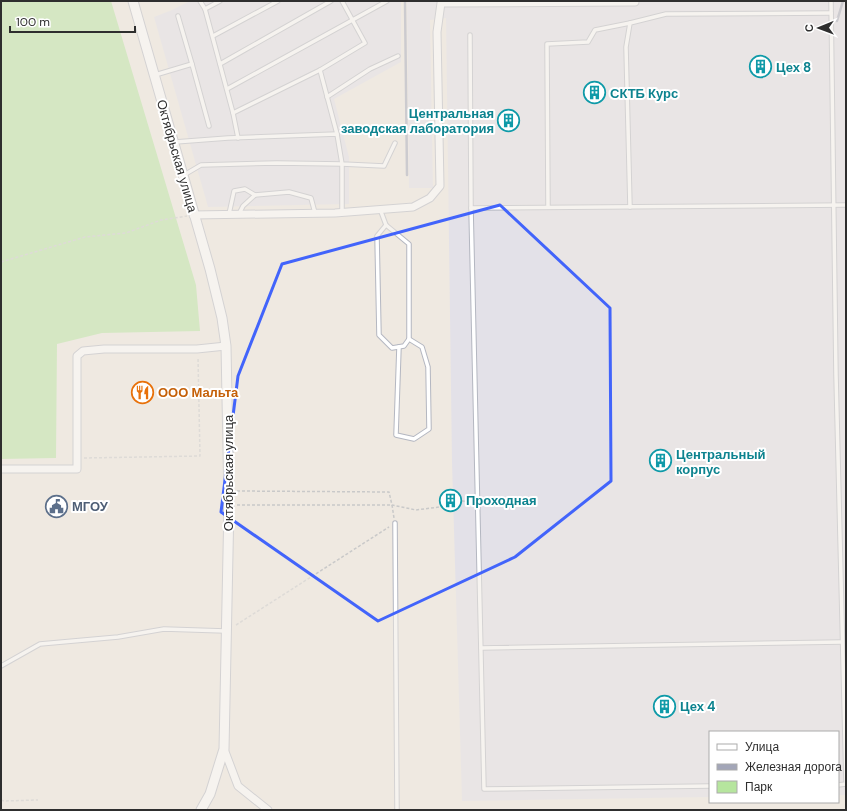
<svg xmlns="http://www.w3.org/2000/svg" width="847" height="811" viewBox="0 0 847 811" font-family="'DM Sans',sans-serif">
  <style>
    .industrial { fill: #e3e1e8 }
    .green { fill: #b6e59e }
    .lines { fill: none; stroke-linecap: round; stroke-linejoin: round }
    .service-casing { stroke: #b4b7c1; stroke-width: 5.5 }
    .minor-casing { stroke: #b4b7c1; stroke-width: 9 }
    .secondary-casing { stroke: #b4b7c1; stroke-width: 11 }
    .path { stroke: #c9c9c9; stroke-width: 1.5; stroke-dasharray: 3 2; stroke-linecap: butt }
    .service { stroke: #fff; stroke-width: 3.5 }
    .minor { stroke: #fff; stroke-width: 7 }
    .secondary { stroke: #fff; stroke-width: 9 }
    .rail { stroke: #a3a6b8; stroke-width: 2.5 }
    .marked { fill: none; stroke: #4264fb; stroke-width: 3; stroke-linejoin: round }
    .labels { text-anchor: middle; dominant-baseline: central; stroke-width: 4; stroke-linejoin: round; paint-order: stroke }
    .culture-label { font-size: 13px; font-weight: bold; fill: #0d838f; stroke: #fff; text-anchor: start }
    .street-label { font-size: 13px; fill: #2e2e2e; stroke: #fff }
    .food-label { font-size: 13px; font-weight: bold; fill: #c56008; stroke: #fff; text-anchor: start }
    .service-label { font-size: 13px; font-weight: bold; fill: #4e5e75; stroke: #fff; text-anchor: start }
  </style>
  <rect width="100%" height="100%" fill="#efe9e1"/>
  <g class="industrial">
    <polygon points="190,1 401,1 401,62 334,99 349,157 349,204 208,207 154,17 172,10"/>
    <polygon points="407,1 846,1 846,795 838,795 838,732 710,732 710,797 462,801 452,462 446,18 430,20 433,188 409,188"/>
  </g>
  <polygon class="green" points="1,1 111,1 196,285 200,331 102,333 57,344 56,458 1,459"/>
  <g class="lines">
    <defs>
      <g id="service">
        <polyline points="200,1 205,9 220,1"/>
        <polyline points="831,1 836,375 846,782"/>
        <polyline points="205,9 233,113"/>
        <polyline points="178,16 192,64"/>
        <polyline points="470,35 471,208"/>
        <polyline points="213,36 278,1"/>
        <polyline points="220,64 331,1"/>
        <polyline points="320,70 365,43 342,1"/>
        <polyline points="155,75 192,64 209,126"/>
        <polyline points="227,89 387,1"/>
        <polyline points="327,97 370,69 398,56"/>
        <polyline points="238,138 233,113 320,70 337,134"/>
        <polyline points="175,142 228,138 337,134 342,164 384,166 395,143"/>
        <polyline points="184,175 201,165 277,163 342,164 342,212"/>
        <polyline points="548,207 547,44 588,42 595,30 630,23"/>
        <polyline points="630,207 626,47 630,23 666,14 831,13"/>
        <polyline points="380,209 386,225 409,244 409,339 422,347 428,367 429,429 414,439 396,435 399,347"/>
        <polyline points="229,214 234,191 245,189 255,195"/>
        <polyline points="239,214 243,206 255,195 289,192 311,198 315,213"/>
        <polyline points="386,225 377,236 379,335 392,348 404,346 409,339"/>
        <polyline points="395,523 397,810"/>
        <polyline points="481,648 842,642"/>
        <polyline points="1,666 40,644 118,637 164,629 225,631"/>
        <polyline points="838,785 846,784"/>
        <polyline points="710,786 484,789 471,208 846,205"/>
      </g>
      <g id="minor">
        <polyline points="193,215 335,213 413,207 430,198 440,186 437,32 441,3 635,2"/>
        <polyline points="1,469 77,469 77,356 83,351 104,349 197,349 226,346"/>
        <polyline points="224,749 238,786 268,810"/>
      </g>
      <polyline id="secondary" points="133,1 210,269 222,318 226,346 229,504 224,749 210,794 201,810"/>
    </defs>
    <use href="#service" class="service-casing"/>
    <use href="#minor" class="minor-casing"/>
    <use href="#secondary" class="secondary-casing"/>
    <g class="path">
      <polyline points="1,262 85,237 126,233 161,220 187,216"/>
      <polyline points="84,458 200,456 198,357"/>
      <polyline points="237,491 389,492 392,505 416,510 439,507"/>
      <polyline points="462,501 472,502"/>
      <polyline points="484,502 495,502"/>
      <polyline points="237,505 392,505 394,518"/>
      <polyline points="236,625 389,527"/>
      <polyline points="1,800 4,801 38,800"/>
    </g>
    <use href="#service" class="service"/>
    <use href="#minor" class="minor"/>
    <use href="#secondary" class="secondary"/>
    <g class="rail">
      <polyline points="405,1 407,175"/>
      <polyline points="837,21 843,1"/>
    </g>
  </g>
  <path d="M0 0H847V811H0ZM500 205 610 308 611 481 515 557 378 621 221 512 238 376 282 264Z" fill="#efe9e1" fill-opacity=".55" fill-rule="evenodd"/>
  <path class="marked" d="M500 205 610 308 611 481 515 557 378 621 221 512 238 376 282 264Z"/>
  <defs>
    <symbol id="building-ring" viewBox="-11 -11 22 22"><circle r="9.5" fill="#fff" stroke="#0f9aa8" stroke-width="1.5"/><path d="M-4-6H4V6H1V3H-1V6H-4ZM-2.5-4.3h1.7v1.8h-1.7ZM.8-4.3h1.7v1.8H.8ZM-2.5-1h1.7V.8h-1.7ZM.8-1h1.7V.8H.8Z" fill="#0f9aa8"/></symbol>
    <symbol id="restaurant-ring" viewBox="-11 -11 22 22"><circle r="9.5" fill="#fff" stroke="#e8710a" stroke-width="1.5"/><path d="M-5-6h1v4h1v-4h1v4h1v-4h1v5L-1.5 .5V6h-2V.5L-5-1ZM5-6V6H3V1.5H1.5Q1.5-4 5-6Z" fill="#e8710a"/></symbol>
    <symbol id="civic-ring" viewBox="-11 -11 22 22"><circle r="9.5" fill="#fff" stroke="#5c6f8a" stroke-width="1.5"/><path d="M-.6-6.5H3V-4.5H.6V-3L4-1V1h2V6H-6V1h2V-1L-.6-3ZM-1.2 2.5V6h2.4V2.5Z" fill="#5c6f8a"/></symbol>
  </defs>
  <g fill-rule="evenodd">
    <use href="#building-ring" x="748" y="54" width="25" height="25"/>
    <use href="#building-ring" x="582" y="80" width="25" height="25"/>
    <use href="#building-ring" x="496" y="108" width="25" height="25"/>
    <use href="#restaurant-ring" x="130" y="380" width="25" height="25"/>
    <use href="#building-ring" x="648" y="448" width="25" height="25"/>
    <use href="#building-ring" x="438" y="488" width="25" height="25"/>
    <use href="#civic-ring" x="44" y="494" width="25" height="25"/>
    <use href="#building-ring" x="652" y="694" width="25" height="25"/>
  </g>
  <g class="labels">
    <g class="culture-label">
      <text x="776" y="67">Цех 8</text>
      <text x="610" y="93">СКТБ Курс</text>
      <text x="494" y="113" text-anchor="end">Центральная<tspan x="494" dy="15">заводская лаборатория</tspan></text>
      <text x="676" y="454">Центральный<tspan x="676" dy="15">корпус</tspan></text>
      <text x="466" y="500">Проходная</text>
      <text x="680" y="706">Цех 4</text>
    </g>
    <g class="street-label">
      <text transform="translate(177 156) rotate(74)">Октябрьская улица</text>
      <text transform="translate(228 473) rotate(-90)">Октябрьская улица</text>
    </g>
    <g class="food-label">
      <text x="158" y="392">ООО Мальта</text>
    </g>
    <g class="service-label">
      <text x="72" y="506">МГОУ</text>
    </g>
  </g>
  <rect width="847" height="811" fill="none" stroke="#2e2e2e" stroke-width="4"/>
  <rect x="709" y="731" width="130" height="72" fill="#ffffff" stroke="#ababab"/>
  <rect x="717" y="744" width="20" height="6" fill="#ffffff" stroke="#ababab"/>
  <text x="745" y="751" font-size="12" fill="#2e2e2e">Улица</text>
  <rect x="717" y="764" width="20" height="6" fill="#a3a6b8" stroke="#ababab"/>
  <text x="745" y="771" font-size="12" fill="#2e2e2e">Железная дорога</text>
  <rect x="717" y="781" width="20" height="12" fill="#b6e59e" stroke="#ababab"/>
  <text x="745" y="791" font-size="12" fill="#2e2e2e">Парк</text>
  <g transform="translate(819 28) rotate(269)" stroke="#ffffff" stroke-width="3" paint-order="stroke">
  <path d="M0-3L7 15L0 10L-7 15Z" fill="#2e2e2e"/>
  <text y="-6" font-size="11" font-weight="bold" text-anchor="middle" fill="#2e2e2e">С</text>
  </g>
  <path d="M10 26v6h125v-6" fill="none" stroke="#2e2e2e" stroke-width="2"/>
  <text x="16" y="26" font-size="12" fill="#2e2e2e" stroke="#ffffff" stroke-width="3" paint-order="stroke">100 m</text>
</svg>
